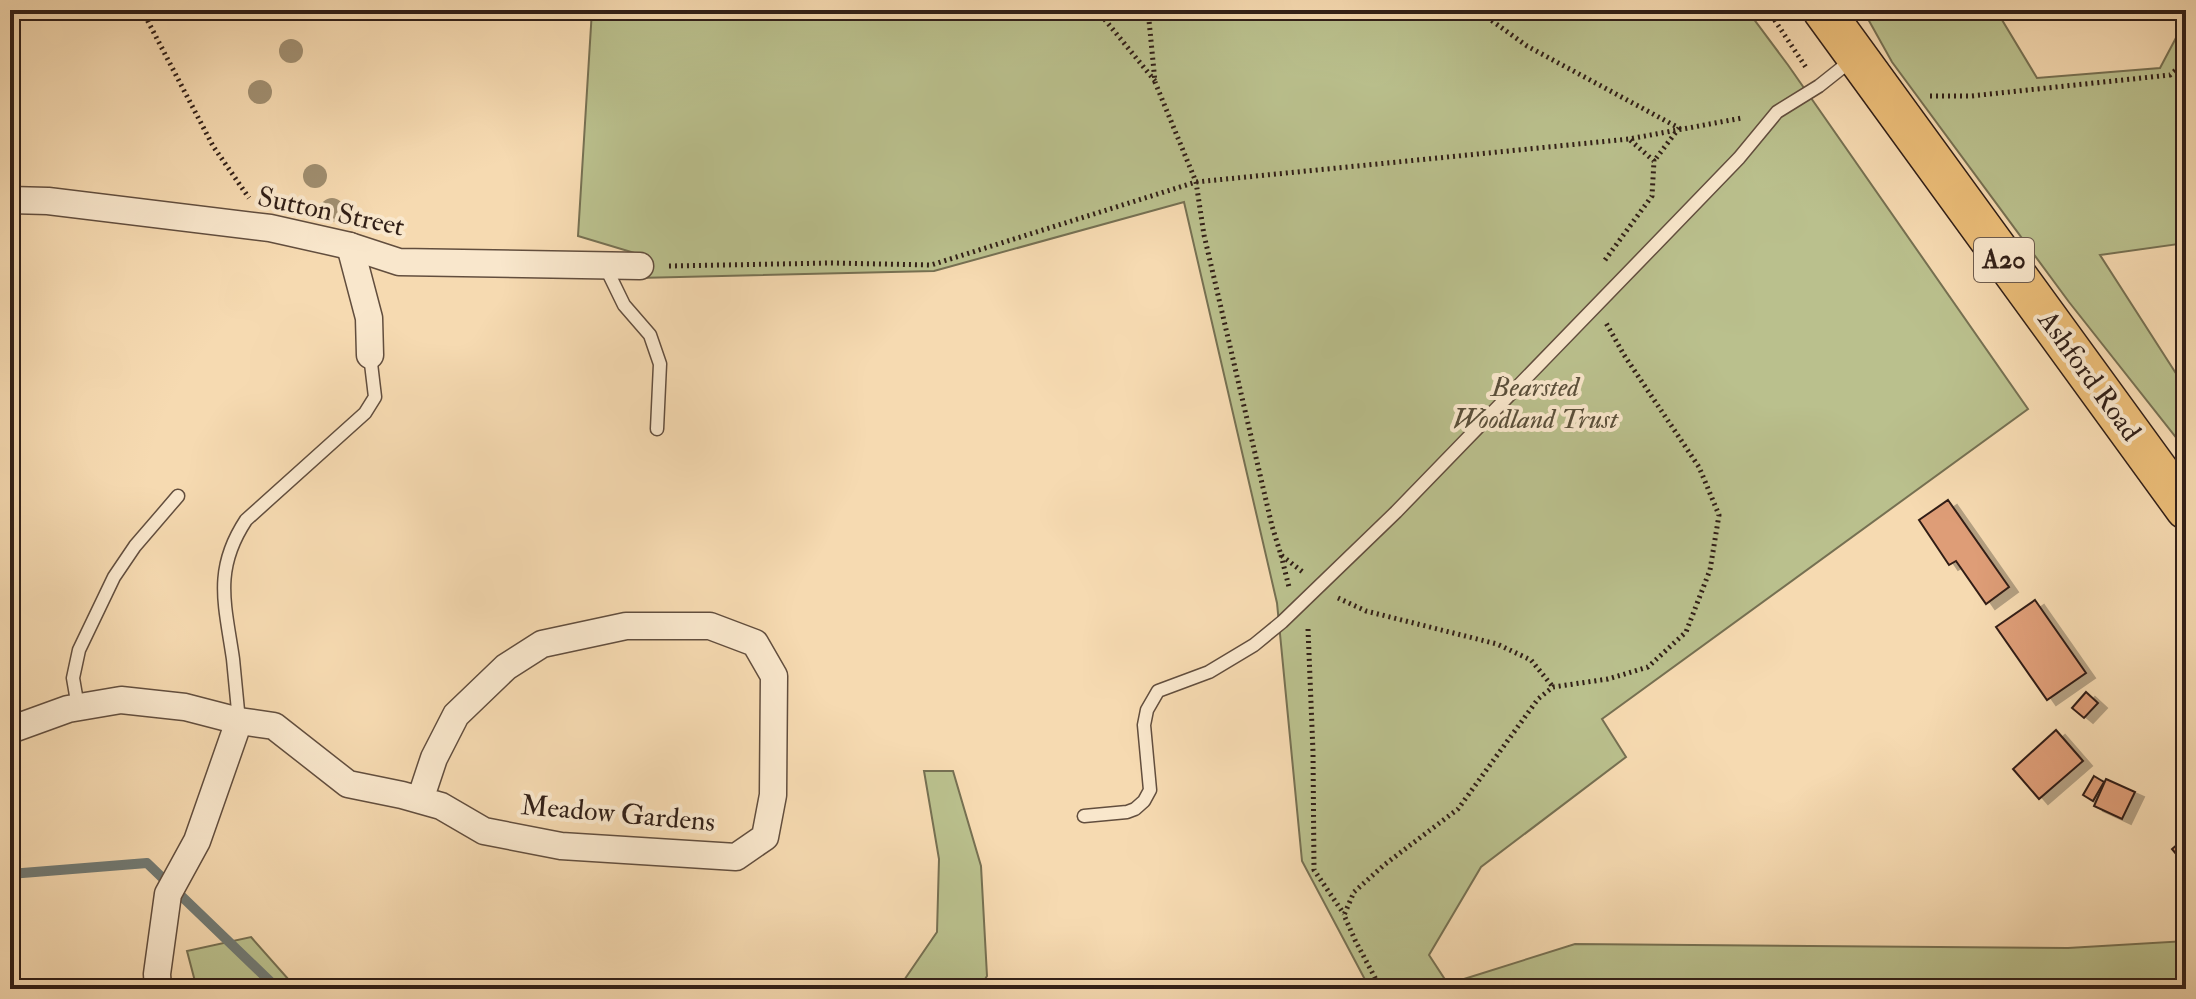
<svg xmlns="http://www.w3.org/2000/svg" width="2196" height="999" viewBox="0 0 2196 999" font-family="'IM FELL Double Pica',serif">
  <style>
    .green { fill: #bac08d; stroke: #767052; stroke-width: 2 }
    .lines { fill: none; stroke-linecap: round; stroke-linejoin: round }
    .stream { stroke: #727b75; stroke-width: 10 }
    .building { fill: #de9d77; stroke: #311f17; stroke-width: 2; filter: url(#shadow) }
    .lane-casing { stroke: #624e3e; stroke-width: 15 }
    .street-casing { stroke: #624e3e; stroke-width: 29 }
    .primary-casing { stroke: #311f17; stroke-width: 43 }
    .path { stroke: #311f17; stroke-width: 5; stroke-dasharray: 2 4; stroke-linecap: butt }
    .lane { stroke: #f9e7cc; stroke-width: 12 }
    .street { stroke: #f9e7cc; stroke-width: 26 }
    .primary { stroke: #ebbd78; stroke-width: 40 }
    .tree { fill: #a08e70 }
    .labels { text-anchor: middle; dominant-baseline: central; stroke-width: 8; stroke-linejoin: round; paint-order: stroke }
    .shield { fill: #f9e7cc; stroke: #6d5b4d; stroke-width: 2 }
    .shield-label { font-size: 26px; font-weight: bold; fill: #311f17 }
    .street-label { font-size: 28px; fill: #311f17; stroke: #f9e7cc }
    .park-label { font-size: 28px; font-style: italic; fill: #5a4f3a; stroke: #f9e7cc }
  </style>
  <defs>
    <filter id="shadow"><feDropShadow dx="9" dy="5" stdDeviation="0" flood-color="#0004"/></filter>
  </defs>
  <rect width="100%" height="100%" fill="#f6dab1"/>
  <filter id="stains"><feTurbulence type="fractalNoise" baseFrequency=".0025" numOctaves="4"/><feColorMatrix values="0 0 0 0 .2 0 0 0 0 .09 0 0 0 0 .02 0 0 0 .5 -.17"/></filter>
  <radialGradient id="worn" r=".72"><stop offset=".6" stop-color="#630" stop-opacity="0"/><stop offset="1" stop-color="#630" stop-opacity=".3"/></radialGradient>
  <g class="green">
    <polygon points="592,10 1747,10 1788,65 2028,409 1602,719 1626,757 1481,867 1429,955 1448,984 1575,944 2068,948 2186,941 2186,989 1370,989 1302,861 1277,603 1184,202 934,271 638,278 638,254 578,236"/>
    <polygon points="1863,10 1996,10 2037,78 2160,68 2186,19 2186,243 2100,255 2186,389 2186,450 2069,302 1892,62"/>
    <polygon points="924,771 953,771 981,866 987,976 979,989 898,989 937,932 939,859"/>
    <polygon points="251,937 297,989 197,989 187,951"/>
  </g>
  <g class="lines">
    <polyline class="stream" points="10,874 147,863 278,989"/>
  </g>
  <g class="building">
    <polygon points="1948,500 2009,587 1986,604 1956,561 1949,565 1919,520"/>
    <polygon points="2035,600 2086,673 2047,700 1996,627"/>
    <polygon points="2086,692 2098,703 2084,718 2072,708"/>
    <polygon points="2056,730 2083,761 2039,799 2013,769"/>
    <polygon points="2094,776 2104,782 2093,801 2083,795"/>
    <polygon points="2106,779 2135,792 2122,819 2094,806"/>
    <polygon points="2186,837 2186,866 2172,849"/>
  </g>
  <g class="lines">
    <defs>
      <g id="lane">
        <polyline points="605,266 624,305 650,335 660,364 657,429"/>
        <polyline points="78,707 73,678 79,650 114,577 135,546 178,496"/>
        <path d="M239 721C237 700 235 679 233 659 225 604 213 570 246 520L365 413 375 397 370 355"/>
        <polyline points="1084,816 1127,812 1135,809 1144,801 1150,790 1144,725 1147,710 1158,691 1209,672 1254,645 1282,622 1396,512 1653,247 1739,158 1777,112 1819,86 1853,59"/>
      </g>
      <g id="street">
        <polyline points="10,200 48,201 270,228 350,246 399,262 640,266"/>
        <polyline points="350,246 369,318 370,355"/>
        <polyline points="10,730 68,709 121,700 185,707 239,721 274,726 348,784 402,795 441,806 484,831 561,846 736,857 765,837 773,795 774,676 755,643 710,626 626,626 542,644 506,667 456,715 434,758 420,800"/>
        <polyline points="158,989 157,974 168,894 197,841 239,721"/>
      </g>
      <polyline id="primary" points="1823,10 2186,509"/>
    </defs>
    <use href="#lane" class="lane-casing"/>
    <use href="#street" class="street-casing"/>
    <use href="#primary" class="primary-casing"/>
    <g class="path">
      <polyline points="142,10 213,146 249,198"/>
      <polyline points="1097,10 1155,81"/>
      <polyline points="1148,10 1155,82 1196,182 1204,235 1272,526 1281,555 1304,573"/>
      <polyline points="1477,10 1527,46 1679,128 1654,161"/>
      <polyline points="1768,10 1807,69"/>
      <polyline points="1930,96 1971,96 2170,75 2186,61"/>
      <polyline points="1605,260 1652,196 1654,161 1630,140"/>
      <polyline points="669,266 831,263 931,265 1196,182 1629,139 1742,118"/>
      <polyline points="1281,555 1289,587"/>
      <polyline points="1338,598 1366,611 1497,644 1531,660 1553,687"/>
      <polyline points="1308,629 1313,752 1314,870 1344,914"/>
      <polyline points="1381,989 1355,940 1344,915 1354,892 1384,865 1458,809 1538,699 1553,687 1608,679 1648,667 1686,632 1710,570 1719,515 1699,467 1624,355 1606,323"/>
    </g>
    <use href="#lane" class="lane"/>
    <use href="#street" class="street"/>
    <use href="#primary" class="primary"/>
  </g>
  <g class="tree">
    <circle cx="291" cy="51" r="12"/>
    <circle cx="260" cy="92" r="12"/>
    <circle cx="315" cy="176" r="12"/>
    <circle cx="332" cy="210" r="12"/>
  </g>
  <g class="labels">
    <rect class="shield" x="1974" y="238" width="60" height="44" rx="6"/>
    <g class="shield-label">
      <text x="2004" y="260">A20</text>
    </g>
    <g class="street-label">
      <text transform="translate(331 212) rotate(12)">Sutton Street</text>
      <text transform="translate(2089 376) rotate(54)">Ashford Road</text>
      <text transform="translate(618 814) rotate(5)">Meadow Gardens</text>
    </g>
    <g class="park-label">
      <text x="1535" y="387">Bearsted<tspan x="1535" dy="32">Woodland Trust</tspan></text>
    </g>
  </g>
  <rect width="2196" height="999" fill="none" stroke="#f6dab1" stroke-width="40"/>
  <rect x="12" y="12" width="2172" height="975" fill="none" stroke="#311f17" stroke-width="4"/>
  <rect x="20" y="20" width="2156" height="959" fill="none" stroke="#311f17" stroke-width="2"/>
  <rect width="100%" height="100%" filter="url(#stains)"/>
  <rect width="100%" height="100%" fill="url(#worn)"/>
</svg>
